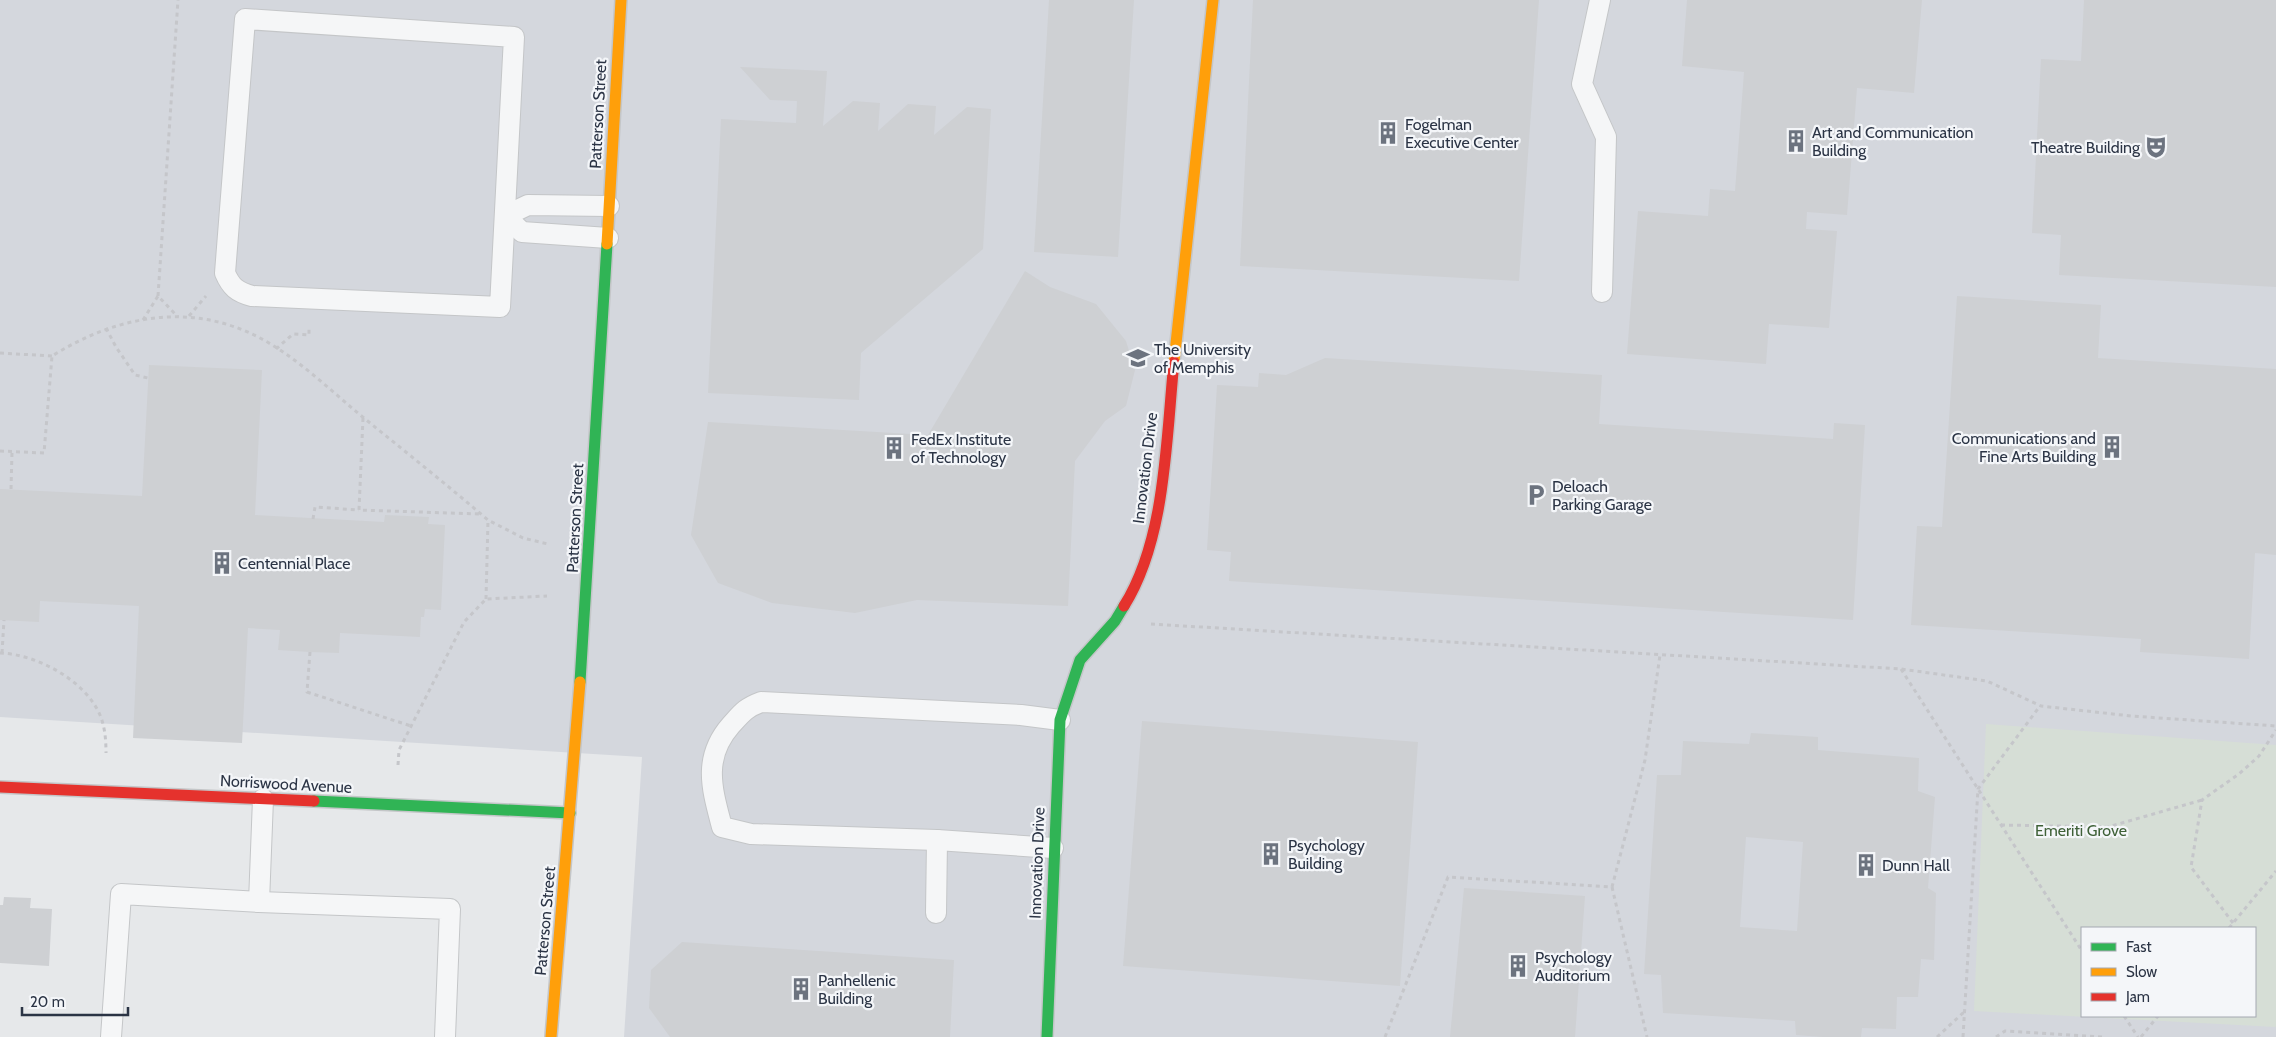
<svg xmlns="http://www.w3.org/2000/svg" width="2276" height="1037" viewBox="0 0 2276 1037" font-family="Cabin,sans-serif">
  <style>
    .built { fill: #d4d7dd; fill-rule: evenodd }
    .green { fill: #d6ded6; fill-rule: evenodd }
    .building { fill: #ced0d3; fill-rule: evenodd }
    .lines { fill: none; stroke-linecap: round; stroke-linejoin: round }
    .lane-casing { stroke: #c4c6c8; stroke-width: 22 }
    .fast-casing { stroke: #c4c6c8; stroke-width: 14 }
    .slow-casing { stroke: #c4c6c8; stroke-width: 14 }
    .jam-casing { stroke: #c4c6c8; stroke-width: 14 }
    .path { stroke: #c5c6ca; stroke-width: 3; stroke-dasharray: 4 4; stroke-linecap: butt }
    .lane { stroke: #f5f6f7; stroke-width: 20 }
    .fast { stroke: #30b455; stroke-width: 11 }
    .slow { stroke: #ff9f0a; stroke-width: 11 }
    .jam { stroke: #e5322d; stroke-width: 11 }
    .labels { text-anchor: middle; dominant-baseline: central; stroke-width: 4.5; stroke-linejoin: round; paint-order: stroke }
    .street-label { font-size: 16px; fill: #2b3445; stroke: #f4f6f9 }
    .poi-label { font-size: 16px; fill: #2b3445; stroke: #f4f6f9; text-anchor: start }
    .park-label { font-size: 16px; fill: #3f6138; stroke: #f4f6f9 }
  </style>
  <rect width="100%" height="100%" fill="#e6e8ea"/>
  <path class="built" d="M0 0H2276V1037H624L642 757 0 717ZM2082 928H2255V1016H2082Z"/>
  <path class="green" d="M1986 724 2276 745V1027L1974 1011ZM2082 928H2255V1016H2082Z"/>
  <g class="building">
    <polygon points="1049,0 1134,0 1118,257 1034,252"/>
    <polygon points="1253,0 1539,0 1519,281 1240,266"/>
    <polygon points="1687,0 1922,0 1914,93 1857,88 1847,215 1807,212 1806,229 1837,231 1829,328 1769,324 1766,364 1627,354 1638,211 1708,216 1710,189 1735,191 1744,72 1682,66"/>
    <polygon points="2084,0 2276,0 2276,287 2059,275 2061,235 2032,233 2041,59 2081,61"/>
    <polygon points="740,67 827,71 823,126 853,101 880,103 878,131 908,104 936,106 934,135 967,107 991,109 983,249 861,353 859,400 708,393 721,119 796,123 797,101 770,100"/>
    <polygon points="1025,271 1050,287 1096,304 1126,341 1135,370 1126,406 1105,421 1075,461 1068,606 917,600 855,613 772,603 718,583 691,535 708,422 928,435"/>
    <polygon points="1957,296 2101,305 2098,358 2276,369 2276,555 2255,553 2249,659 2140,652 2141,639 1911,625 1917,526 1942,527"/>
    <polygon points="1325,358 1602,375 1599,424 1833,439 1834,423 1865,425 1853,620 1229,581 1231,552 1207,550 1217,385 1258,387 1259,373 1286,375"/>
    <polygon points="149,365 262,370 255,515 384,522 385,515 429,517 428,524 445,525 441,610 425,609 424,617 421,617 420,637 340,633 339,653 310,652 278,650 280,630 248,628 242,743 133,738 139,606 40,601 39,622 0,620 0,489 142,496"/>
    <polygon points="1142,721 1418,742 1400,986 1123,966"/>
    <path d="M1751 733 1818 737V750L1919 758 1918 791 1935 797 1928 888 1936 893 1934 960 1921 959 1918 997H1897L1896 1029 1862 1028 1861 1037H1823L1796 1035 1795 1021 1663 1013 1661 975 1644 974 1657 775H1681L1683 741 1749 744ZM1746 837 1803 842 1797 931 1740 927Z"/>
    <polygon points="1464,888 1585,896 1575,1037 1450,1037"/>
    <polygon points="4,897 31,898 30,908 52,909 49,966 0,963 0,905 3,905"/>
    <polygon points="682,942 954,960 950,1037 670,1037 649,1008 651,970"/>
  </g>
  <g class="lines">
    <defs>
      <g id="lane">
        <polyline points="1600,0 1582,84 1606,137 1602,292"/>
        <path d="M245 19 514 37 500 307 252 296C237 292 231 287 225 273Z"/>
        <polyline points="608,238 522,232 505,216 528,205 609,206"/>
        <path d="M1053 848 937 840 751 834 722 827C712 789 702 758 731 725 742 713 745 708 761 702L1021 715 1060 720"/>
        <polyline points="259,902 263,799"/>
        <polyline points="936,913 937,840"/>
        <polyline points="111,1037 121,894 259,902 450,909 445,1037"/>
      </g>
      <g id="fast">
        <polyline points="580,682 607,244"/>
        <polyline points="314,801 570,813"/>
        <polyline points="1047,1037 1060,720 1080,660 1115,621 1124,606"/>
      </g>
      <g id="slow">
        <polyline points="607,244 621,0"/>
        <polyline points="1174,362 1213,0"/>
        <polyline points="551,1037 580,682"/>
      </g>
      <g id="jam">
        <path d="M1124 606C1166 539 1166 439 1174 362"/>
        <polyline points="0,787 314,801"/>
      </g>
    </defs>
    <use href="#lane" class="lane-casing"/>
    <use href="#fast" class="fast-casing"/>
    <use href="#slow" class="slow-casing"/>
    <use href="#jam" class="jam-casing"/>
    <g class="path">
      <polyline points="158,296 178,0"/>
      <polyline points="189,316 206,296"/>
      <polyline points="143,320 158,296 178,317"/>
      <polyline points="106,328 116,347 135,375 148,378"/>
      <polyline points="276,349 293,334 309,335 309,328"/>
      <polyline points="0,353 52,356"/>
      <polyline points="363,418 359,510 480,514"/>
      <path d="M0 451 44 453 52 356C116 316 190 301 260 338 296 357 328 388 359 414 402 449 446 484 488 520L523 538 548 544"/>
      <polyline points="11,489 12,452"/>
      <polyline points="313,519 315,507 359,510"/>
      <polyline points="486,599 488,520"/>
      <polyline points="1151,624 1901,669 1987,681 2041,706 2131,716 2276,726"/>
      <polyline points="310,652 307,692 411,726"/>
      <path d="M0 653C36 654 85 680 100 715 105 727 106 740 106 753"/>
      <polyline points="2,653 4,620"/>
      <polyline points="1901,669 2082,951"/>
      <polyline points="398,765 399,750 464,622 486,599 547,596"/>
      <polyline points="2001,825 2108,827 2202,800"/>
      <polyline points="1612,887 1647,1037"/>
      <polyline points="2233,923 2191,867 2202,800 2239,774 2259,756 2276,730"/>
      <polyline points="2229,928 2276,871"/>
      <polyline points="2124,1016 2138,1037"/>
      <polyline points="1385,1037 1448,877 1612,887 1645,760 1660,655"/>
      <polyline points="1937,1037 1964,1012"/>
      <polyline points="1963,1037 1978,789 2040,706"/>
      <polyline points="1996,1037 2005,1031 2103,1037"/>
      <polyline points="2141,1037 2158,1016"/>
    </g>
    <use href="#lane" class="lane"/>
    <use href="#fast" class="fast"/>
    <use href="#slow" class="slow"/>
    <use href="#jam" class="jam"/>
  </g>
  <defs>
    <symbol id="building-bare" viewBox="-9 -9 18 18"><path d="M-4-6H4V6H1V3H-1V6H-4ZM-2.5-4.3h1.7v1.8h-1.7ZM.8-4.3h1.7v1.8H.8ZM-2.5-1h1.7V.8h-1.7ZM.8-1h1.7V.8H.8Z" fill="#6c737f" stroke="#f4f6f9" stroke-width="2.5" paint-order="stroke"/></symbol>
    <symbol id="theatre-bare" viewBox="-9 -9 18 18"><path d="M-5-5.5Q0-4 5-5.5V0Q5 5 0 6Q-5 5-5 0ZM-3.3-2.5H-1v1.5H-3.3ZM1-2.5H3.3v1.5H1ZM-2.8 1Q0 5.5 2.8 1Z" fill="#6c737f" stroke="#f4f6f9" stroke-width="2.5" paint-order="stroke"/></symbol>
    <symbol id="university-bare" viewBox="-9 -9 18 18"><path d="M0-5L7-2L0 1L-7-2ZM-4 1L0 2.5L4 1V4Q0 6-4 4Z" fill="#6c737f" stroke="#f4f6f9" stroke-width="2.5" paint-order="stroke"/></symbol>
    <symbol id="parking-bare" viewBox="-9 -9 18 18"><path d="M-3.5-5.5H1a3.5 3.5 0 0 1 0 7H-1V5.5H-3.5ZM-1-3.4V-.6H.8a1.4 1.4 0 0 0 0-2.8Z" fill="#6c737f" stroke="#f4f6f9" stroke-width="2.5" paint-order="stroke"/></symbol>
  </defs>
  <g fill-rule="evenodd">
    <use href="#building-bare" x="1372" y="117" width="32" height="32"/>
    <use href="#building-bare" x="1780" y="125" width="32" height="32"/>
    <use href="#theatre-bare" x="2140" y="131" width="32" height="32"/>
    <use href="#university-bare" x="1122" y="342" width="32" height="32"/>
    <use href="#building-bare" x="2096" y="431" width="32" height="32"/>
    <use href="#building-bare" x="878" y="432" width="32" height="32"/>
    <use href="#parking-bare" x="1520" y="479" width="32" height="32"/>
    <use href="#building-bare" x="206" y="547" width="32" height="32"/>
    <use href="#building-bare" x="1255" y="838" width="32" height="32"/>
    <use href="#building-bare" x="1850" y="849" width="32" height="32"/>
    <use href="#building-bare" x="1502" y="950" width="32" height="32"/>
    <use href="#building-bare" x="785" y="973" width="32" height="32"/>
  </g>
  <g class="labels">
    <g class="street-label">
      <text transform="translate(598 114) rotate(-87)">Patterson Street</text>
      <text transform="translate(1145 468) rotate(-83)">Innovation Drive</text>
      <text transform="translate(575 518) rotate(-87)">Patterson Street</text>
      <text transform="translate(286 784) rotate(3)">Norriswood Avenue</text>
      <text transform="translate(1037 863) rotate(-88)">Innovation Drive</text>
      <text transform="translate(545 921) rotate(-85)">Patterson Street</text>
    </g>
    <g class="poi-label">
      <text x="1405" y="124">Fogelman<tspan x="1405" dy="18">Executive Center</tspan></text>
      <text x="1812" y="132">Art and Communication<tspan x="1812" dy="18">Building</tspan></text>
      <text x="2140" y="147" text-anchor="end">Theatre Building</text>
      <text x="1154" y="349">The University<tspan x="1154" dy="18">of Memphis</tspan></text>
      <text x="2096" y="438" text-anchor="end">Communications and<tspan x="2096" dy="18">Fine Arts Building</tspan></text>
      <text x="911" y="439">FedEx Institute<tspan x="911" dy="18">of Technology</tspan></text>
      <text x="1552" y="486">Deloach<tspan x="1552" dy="18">Parking Garage</tspan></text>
      <text x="238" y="563">Centennial Place</text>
      <text x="1288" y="845">Psychology<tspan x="1288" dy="18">Building</tspan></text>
      <text x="1882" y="865">Dunn Hall</text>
      <text x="1535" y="957">Psychology<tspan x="1535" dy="18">Auditorium</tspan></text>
      <text x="818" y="980">Panhellenic<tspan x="818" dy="18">Building</tspan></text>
    </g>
    <g class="park-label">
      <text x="2081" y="830">Emeriti Grove</text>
    </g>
  </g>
  <rect x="2081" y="927" width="175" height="90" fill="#f4f6f9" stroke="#a4a8b1"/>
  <rect x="2091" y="943" width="25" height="8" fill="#30b455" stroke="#a4a8b1"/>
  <text x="2126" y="952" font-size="15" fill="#2b3445">Fast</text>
  <rect x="2091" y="968" width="25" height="8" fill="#ff9f0a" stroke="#a4a8b1"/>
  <text x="2126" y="977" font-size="15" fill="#2b3445">Slow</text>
  <rect x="2091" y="993" width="25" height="8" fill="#e5322d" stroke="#a4a8b1"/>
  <text x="2126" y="1002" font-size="15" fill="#2b3445">Jam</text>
  <path d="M22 1007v8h106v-8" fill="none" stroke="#2b3445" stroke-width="2.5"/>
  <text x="30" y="1007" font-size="15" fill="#2b3445" stroke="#f4f6f9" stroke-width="4" paint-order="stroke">20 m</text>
</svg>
